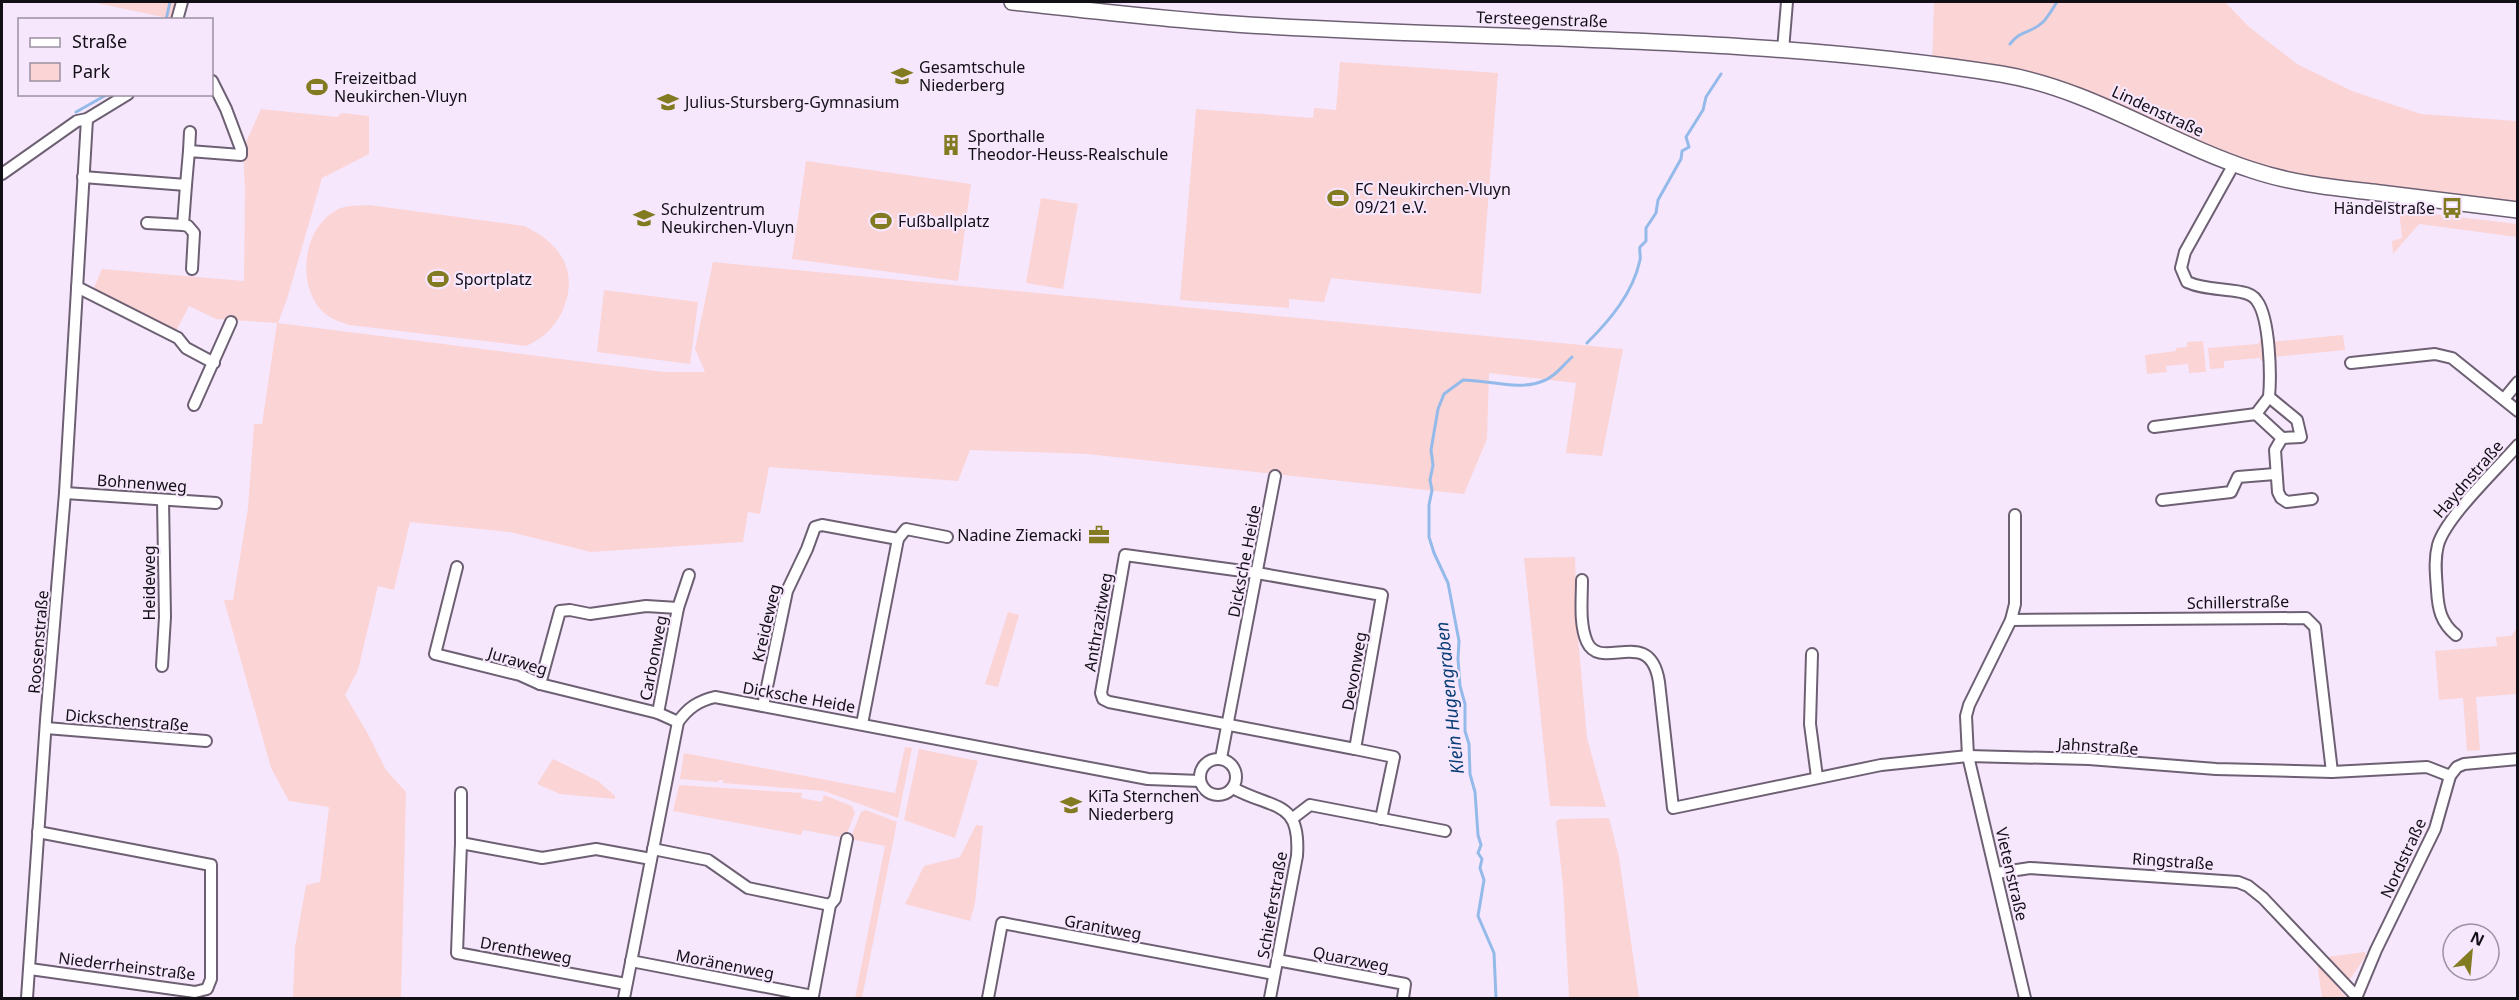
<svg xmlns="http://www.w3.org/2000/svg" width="2519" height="1000" viewBox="0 0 2519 1000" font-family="'Noto Sans',sans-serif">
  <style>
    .green { fill: #fbd4d6 }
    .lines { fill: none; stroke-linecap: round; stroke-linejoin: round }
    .stream { stroke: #94baea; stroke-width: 3 }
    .street-casing { stroke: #6d6073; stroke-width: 14 }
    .secondary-casing { stroke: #6d6073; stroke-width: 18 }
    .street { stroke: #fff; stroke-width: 10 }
    .secondary { stroke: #fff; stroke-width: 15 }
    .labels { text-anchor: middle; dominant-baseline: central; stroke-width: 4.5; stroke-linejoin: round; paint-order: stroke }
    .street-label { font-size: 16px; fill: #130f16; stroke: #f6e7fd }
    .poi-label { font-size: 16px; fill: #130f16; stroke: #f6e7fd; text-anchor: start }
    .water-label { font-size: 18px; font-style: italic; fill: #093d76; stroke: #f6e7fd }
  </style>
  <rect width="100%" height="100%" fill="#f6e7fd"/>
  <g class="green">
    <polygon points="92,2 176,2 172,19"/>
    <polygon points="1934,2 2225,2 2249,27 2297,64 2352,91 2421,114 2517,121 2517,209 2294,181 2076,94 1932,64"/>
    <polygon points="1340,62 1498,73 1481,294 1331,278 1324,302 1289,299 1289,308 1180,300 1196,109 1313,118 1314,108 1336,110"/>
    <polygon points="261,109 337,117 342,113 369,116 369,154 322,178 287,299 278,323 663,372 705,372 695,349 713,262 1623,349 1602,456 1566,453 1576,383 1489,373 1487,439 1464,494 1087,454 970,450 958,481 769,467 760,514 748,512 743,542 591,552 510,532 410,522 394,590 378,586 358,670 345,695 368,734 386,770 406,792 401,998 293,998 295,947 306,885 320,882 329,807 289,801 271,768 224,600 233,600 248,508 254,424 262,424 277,323 216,319 189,306 176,331 93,290 102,269 244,281 245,190 243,149"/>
    <polygon points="806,161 971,184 958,281 792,259"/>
    <polygon points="1041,198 1078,204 1063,289 1026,283"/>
    <path d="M369 205 524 226C561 243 580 272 562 312 554 328 542 339 526 346L349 325C341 322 331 319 324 313 295 286 302 224 341 208 350 205 359 206 369 205Z"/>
    <polygon points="2399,210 2517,224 2517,237 2419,224 2393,254 2392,241 2402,238"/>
    <polygon points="604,290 698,302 690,364 597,352"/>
    <polygon points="2343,335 2345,350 2273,357 2271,342"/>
    <polygon points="2261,339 2263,362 2259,358 2224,361 2224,368 2210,369 2208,348 2258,344"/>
    <polygon points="2203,341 2206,372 2189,373 2188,364 2166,366 2167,372 2147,374 2145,355 2176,351 2176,348 2187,347 2187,342"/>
    <polygon points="1575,557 1578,637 1587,738 1606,807 1550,806 1524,558"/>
    <polygon points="1008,612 1019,615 998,687 985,684"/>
    <polygon points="2517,628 2517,694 2476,697 2480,750 2467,751 2463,698 2439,700 2435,651 2497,646 2496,637 2511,636"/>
    <polygon points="905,747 912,748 898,818 824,791 723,783 723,780 719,780 718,782 680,779 684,753 895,793"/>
    <polygon points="919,749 978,761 955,838 904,820"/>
    <polygon points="553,759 598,781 615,796 615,799 560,794 537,784"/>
    <polygon points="679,785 802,793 801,798 822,802 824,795 852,806 855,813 845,838 803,830 801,835 673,811"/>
    <polygon points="866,810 897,822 862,998 855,998 885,846 850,839 861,812"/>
    <polygon points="1609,818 1619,857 1639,998 1569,998 1563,886 1556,822 1559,819"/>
    <polygon points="976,825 983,826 975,903 970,921 905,904 924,866 960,857"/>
    <polygon points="2365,952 2366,956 2350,979 2347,980 2326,961 2326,957"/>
    <polygon points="2317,963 2346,997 2346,998 2322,998"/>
  </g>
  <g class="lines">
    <g class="stream">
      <polyline points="166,20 170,2"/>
      <path d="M2010 44C2021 29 2031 34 2043 22 2048 17 2053 8 2057 2"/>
      <polyline points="76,112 108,94"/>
      <path d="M1587 343C1610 320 1633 293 1640 260 1641 255 1639 252 1640 247L1646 241V228L1656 213 1658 200 1681 159 1682 151 1689 147 1686 137 1703 110 1706 97 1721 74"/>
      <path d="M1496 998 1494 953 1478 916 1484 880 1480 868 1482 859 1478 853 1481 845 1478 835 1475 792 1470 774 1469 744 1465 731V704L1460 686 1458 659 1459 641 1448 583 1434 553 1429 537V505L1432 490 1430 480 1433 465 1431 450 1438 409 1444 394 1463 380C1488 380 1520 391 1543 381 1555 377 1563 365 1572 357"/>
    </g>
    <defs>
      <g id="street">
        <polyline points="177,20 182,2"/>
        <polyline points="1783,50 1787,2"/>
        <polyline points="189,151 190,132"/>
        <path d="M2234 164 2185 252 2181 268 2187 282C2205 290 2222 288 2241 292 2247 293 2254 296 2257 301 2270 319 2271 376 2269 397"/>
        <polyline points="2,174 77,121 87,119 128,94"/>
        <polyline points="83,177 186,185 189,151 241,155 241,149 226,109 212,81"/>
        <polyline points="147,223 183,225 186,185"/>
        <polyline points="183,225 188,226 194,233 192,269"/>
        <polyline points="77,287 178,338 186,348 214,363"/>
        <polyline points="2351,363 2435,354 2452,358 2518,411"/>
        <polygon points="2269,397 2297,420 2301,437 2282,438 2256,414"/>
        <polyline points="2504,399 2518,382"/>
        <polyline points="194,405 231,322"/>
        <polyline points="2154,427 2256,414"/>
        <polyline points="2282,438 2275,450 2278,492 2281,498 2287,502 2312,499"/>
        <polyline points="65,493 216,503"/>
        <polyline points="2162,500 2231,492 2238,477 2275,474"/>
        <polyline points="2015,515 2015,604 2011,620 1969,705 1966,716 1968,756 2025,998"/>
        <polygon points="1125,555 1257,573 1382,595 1355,749 1109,702 1103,699 1101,693"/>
        <polyline points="457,567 435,654 520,675 540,684 658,713 678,722"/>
        <path d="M1582 580C1582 599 1579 624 1587 642 1601 673 1650 624 1659 682L1673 808 1881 765 1968 756 2089 759 2216 769 2332 772 2427 767 2450 776"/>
        <polyline points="2011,620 2306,618 2315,627 2332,772"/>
        <path d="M2456 635C2441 623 2438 609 2437 590 2436 575 2434 560 2438 545 2446 517 2497 469 2518 445"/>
        <polyline points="1812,654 1810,724 1817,777"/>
        <polyline points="162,666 165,617 163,500"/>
        <polyline points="540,684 560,611 570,610 590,614 646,606 678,608"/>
        <polyline points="763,706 787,591 807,549 815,527 822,525 898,539"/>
        <polyline points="658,713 678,608 689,575"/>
        <polyline points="862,724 898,539 906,529 947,537"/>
        <polyline points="46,728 206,741"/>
        <polyline points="1355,749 1394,757 1381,819"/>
        <polyline points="1221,758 1275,476"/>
        <circle cx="1218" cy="777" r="18"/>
        <path d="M1233 788C1273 810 1301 799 1297 856L1270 998"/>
        <polyline points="1293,818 1310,805 1445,831"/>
        <polyline points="461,843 461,793"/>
        <polyline points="653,849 708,860 748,888 830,905"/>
        <polyline points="1997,873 2030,868 2238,882 2248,886 2263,898 2356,996"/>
        <polyline points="1277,960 1405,984 1403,998"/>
        <polyline points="631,961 813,996 830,905 835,899 847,839"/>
        <polyline points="30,969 195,992 207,989 211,979 211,865 38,832"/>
        <polyline points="626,984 457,953 461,843 542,858 596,849 651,859"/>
        <polyline points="27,998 46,720 65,493 87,119"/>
        <path d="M624 998 678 722C688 708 698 701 715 697L1148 779 1200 781"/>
        <polyline points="988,998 1002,923 1274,974"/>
        <polyline points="2356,998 2376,950 2435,829 2450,776 2457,767 2464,764 2518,759"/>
      </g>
      <path id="secondary" d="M1012 2C1086 10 1160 19 1234 24 1490 41 1747 34 2001 74 2091 89 2166 142 2252 170 2293 184 2337 188 2380 193 2426 199 2472 204 2518 210"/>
    </defs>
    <use href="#street" class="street-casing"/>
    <use href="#secondary" class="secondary-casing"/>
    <use href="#street" class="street"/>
    <use href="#secondary" class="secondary"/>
  </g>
  <defs>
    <symbol id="school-bare" viewBox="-9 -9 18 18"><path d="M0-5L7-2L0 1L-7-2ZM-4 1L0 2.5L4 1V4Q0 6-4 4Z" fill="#837b21" stroke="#f6e7fd" stroke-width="2.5" paint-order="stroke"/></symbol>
    <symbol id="stadium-bare" viewBox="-9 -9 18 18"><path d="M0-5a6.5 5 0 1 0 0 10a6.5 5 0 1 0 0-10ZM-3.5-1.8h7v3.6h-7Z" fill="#837b21" stroke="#f6e7fd" stroke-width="2.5" paint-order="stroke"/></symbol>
    <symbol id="building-bare" viewBox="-9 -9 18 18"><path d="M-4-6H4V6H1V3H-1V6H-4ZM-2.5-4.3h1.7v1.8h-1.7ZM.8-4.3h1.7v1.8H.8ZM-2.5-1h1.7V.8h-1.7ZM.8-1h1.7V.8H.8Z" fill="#837b21" stroke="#f6e7fd" stroke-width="2.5" paint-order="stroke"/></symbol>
    <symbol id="bus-bare" viewBox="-9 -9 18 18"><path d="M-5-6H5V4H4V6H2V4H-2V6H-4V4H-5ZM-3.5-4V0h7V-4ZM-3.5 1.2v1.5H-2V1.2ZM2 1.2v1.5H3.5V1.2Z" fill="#837b21" stroke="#f6e7fd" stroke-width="2.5" paint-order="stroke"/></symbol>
    <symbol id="office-bare" viewBox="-9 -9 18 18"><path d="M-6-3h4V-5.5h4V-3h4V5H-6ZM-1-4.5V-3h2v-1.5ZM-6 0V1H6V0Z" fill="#837b21" stroke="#f6e7fd" stroke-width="2.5" paint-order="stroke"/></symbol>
  </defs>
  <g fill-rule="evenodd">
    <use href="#school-bare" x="887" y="61" width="30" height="30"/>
    <use href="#stadium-bare" x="302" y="72" width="30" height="30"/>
    <use href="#school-bare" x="653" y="87" width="30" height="30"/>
    <use href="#building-bare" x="936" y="130" width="30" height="30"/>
    <use href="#stadium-bare" x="1323" y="183" width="30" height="30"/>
    <use href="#bus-bare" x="2437" y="193" width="30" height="30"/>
    <use href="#school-bare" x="629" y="203" width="30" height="30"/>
    <use href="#stadium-bare" x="866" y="206" width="30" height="30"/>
    <use href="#stadium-bare" x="423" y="264" width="30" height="30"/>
    <use href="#office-bare" x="1084" y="520" width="30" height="30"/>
    <use href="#school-bare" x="1056" y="790" width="30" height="30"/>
  </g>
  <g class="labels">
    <g class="street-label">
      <text transform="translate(1542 19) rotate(2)">Tersteegenstraße</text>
      <text transform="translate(2158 111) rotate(25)">Lindenstraße</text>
      <text transform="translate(2468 479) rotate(-49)">Haydnstraße</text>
      <text transform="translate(142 483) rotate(4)">Bohnenweg</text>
      <text transform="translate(1244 561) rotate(-79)">Dicksche Heide</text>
      <text transform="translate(149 583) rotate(-90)">Heideweg</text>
      <text transform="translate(2238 602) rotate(-1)">Schillerstraße</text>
      <text transform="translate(1098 622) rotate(-80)">Anthrazitweg</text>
      <text transform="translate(766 623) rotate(-77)">Kreideweg</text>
      <text transform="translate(38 642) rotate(-85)">Roosenstraße</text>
      <text transform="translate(653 658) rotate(-79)">Carbonweg</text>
      <text transform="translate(518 661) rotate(17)">Juraweg</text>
      <text transform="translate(1354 671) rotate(-80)">Devonweg</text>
      <text transform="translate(799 697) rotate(10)">Dicksche Heide</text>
      <text transform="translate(127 720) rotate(5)">Dickschenstraße</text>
      <text transform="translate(2098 746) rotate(4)">Jahnstraße</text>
      <text transform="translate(2403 858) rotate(-65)">Nordstraße</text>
      <text transform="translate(2173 861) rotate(4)">Ringstraße</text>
      <text transform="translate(2012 874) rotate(77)">Vietenstraße</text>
      <text transform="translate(1272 905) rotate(-80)">Schieferstraße</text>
      <text transform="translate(1103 927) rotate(10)">Granitweg</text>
      <text transform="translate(526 950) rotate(10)">Drentheweg</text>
      <text transform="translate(1351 959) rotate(11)">Quarzweg</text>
      <text transform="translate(725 964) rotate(11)">Moränenweg</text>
      <text transform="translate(127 966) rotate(7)">Niederrheinstraße</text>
    </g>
    <g class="poi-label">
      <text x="919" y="67">Gesamtschule<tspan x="919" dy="18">Niederberg</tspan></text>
      <text x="334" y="78">Freizeitbad<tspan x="334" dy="18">Neukirchen-Vluyn</tspan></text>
      <text x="685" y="102">Julius-Stursberg-Gymnasium</text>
      <text x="968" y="136">Sporthalle<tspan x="968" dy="18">Theodor-Heuss-Realschule</tspan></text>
      <text x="1355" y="189">FC Neukirchen-Vluyn<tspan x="1355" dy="18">09/21 e.V.</tspan></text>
      <text x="2435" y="208" text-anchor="end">Händelstraße</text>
      <text x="661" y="209">Schulzentrum<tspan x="661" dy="18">Neukirchen-Vluyn</tspan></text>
      <text x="898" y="221">Fußballplatz</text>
      <text x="455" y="279">Sportplatz</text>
      <text x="1082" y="535" text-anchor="end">Nadine Ziemacki</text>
      <text x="1088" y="796">KiTa Sternchen<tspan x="1088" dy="18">Niederberg</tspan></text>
    </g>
    <g class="water-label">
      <text transform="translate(1449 698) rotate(-96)">Klein Hugengraben</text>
    </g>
  </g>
  <rect width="2519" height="1000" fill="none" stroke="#130f16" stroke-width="6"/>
  <rect x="18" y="18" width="195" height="78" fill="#f6e7fd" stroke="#9b91a1" stroke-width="1.5"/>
  <rect x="30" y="38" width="30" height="9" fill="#ffffff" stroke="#9b91a1" stroke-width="1.5"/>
  <text x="72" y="48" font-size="18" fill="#130f16">Straße</text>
  <rect x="30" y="63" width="30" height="18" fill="#fbd4d6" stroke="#9b91a1" stroke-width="1.5"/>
  <text x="72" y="78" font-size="18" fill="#130f16">Park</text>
  <g transform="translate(2471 952) rotate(26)"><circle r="28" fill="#f6e7fd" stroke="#9b91a1" stroke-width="1.5"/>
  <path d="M0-4.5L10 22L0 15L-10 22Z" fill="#837b21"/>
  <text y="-9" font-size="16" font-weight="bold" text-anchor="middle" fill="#130f16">N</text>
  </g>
</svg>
